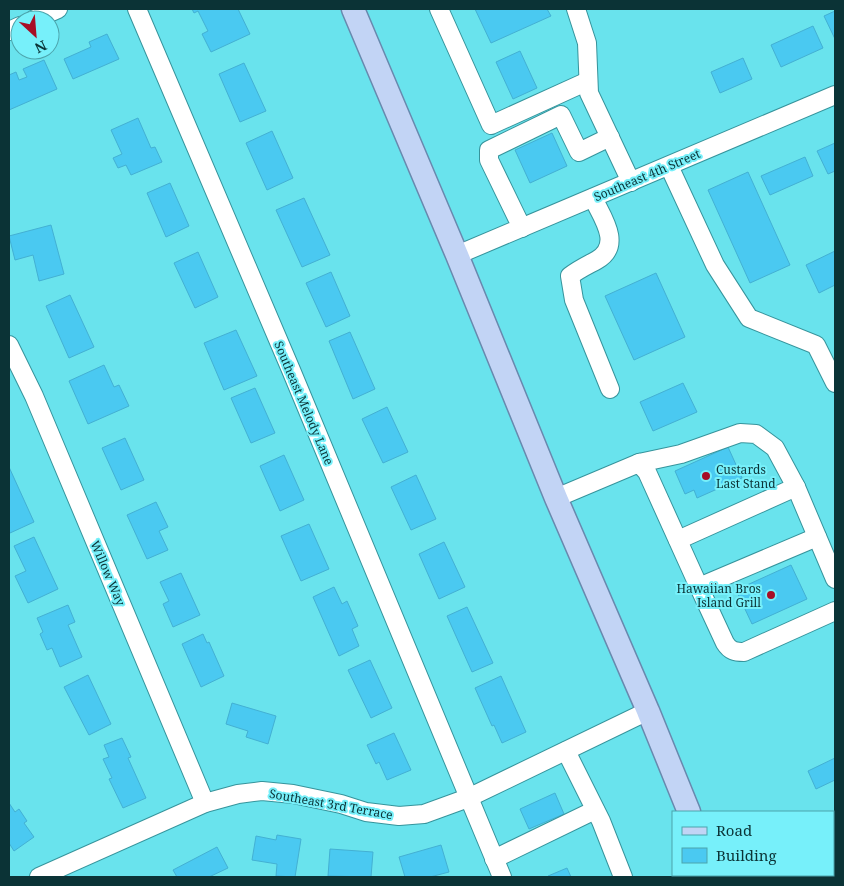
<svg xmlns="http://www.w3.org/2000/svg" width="844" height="886" viewBox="0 0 844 886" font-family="'Noto Serif',serif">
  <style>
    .building { fill: #4ac9f1; stroke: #43b0d3 }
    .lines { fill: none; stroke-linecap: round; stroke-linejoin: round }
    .minor-casing { stroke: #36949c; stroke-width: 20 }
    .major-casing { stroke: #6889ae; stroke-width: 25 }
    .minor { stroke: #fff; stroke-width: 18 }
    .major { stroke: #c2d4f5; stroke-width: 22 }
    .poi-dot { fill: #a70e25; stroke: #77f0fa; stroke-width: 2 }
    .labels { text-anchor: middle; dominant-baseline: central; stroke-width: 4; stroke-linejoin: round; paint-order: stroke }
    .street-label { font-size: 12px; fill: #0b3336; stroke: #77f0fa }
    .poi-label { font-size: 12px; fill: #0b3336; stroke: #77f0fa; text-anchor: start }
  </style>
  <rect width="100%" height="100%" fill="#69e3ed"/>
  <g class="building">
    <polygon points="192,9 238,9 250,34 211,52 202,34 208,31 198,11 194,13"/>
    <polygon points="475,9 547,9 551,16 491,43"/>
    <polygon points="835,11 835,39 824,16"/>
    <polygon points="813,26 823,48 781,67 771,45"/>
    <polygon points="107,34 119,59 73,79 64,59 91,47 89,42"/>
    <polygon points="520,51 537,88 513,99 496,62"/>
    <polygon points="743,58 752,79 720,93 711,72"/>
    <polygon points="44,60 57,89 9,110 9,75 16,72 19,80 27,77 23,69"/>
    <polygon points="244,63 266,111 240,122 219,74"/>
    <polygon points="138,118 151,148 155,147 162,162 131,175 126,165 118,168 113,158 122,154 111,130"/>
    <polygon points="272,131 293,178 267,190 246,143"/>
    <polygon points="552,133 567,166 530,183 515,150"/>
    <polygon points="835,143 835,171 828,174 817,151"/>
    <polygon points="805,157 813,176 770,195 761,176"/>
    <polygon points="748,172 790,265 750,283 708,190"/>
    <polygon points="170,183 189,226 166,237 147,193"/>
    <polygon points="304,198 330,255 302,267 276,210"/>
    <polygon points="51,225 64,274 39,281 33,255 15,260 9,236"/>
    <polygon points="835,251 835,285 819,293 806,265"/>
    <polygon points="198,252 218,297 195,308 174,263"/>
    <polygon points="331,272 350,316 326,327 306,283"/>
    <polygon points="656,273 685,337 634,360 605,296"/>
    <polygon points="70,295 94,347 69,358 46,306"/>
    <polygon points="236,330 257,376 224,390 204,343"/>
    <polygon points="350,332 375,389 353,399 329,341"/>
    <polygon points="104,365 114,387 119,385 129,406 88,424 69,381"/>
    <polygon points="683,383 697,412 653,431 640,402"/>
    <polygon points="255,388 275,433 251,443 231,398"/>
    <polygon points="387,407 408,452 383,463 362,419"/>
    <polygon points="125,438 144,480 121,490 102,448"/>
    <polygon points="728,447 742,478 697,498 694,490 685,494 675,471"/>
    <polygon points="284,455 304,500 280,511 260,466"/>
    <polygon points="9,467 34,522 10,533 9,531"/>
    <polygon points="416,475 436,519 411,530 391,487"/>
    <polygon points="156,502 168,527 159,531 168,550 147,559 127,515"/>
    <polygon points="309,524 329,569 301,581 281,536"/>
    <polygon points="34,537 58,589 28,603 15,576 26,571 14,546"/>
    <polygon points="444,542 465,587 439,599 419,554"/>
    <polygon points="791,565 807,599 752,624 736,590"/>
    <polygon points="181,573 200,615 173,627 163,604 169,601 160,582"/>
    <polygon points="334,587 342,604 347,601 358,626 352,629 359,646 339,656 313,597"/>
    <polygon points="68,605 75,622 68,625 82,657 60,667 52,648 47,650 40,634 43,632 37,618"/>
    <polygon points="467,607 493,663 472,672 447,616"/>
    <polygon points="203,634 207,643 209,642 224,676 201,687 182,644"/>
    <polygon points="370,660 392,708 371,718 348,670"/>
    <polygon points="88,675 111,724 89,735 64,687"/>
    <polygon points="501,676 526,732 502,743 494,725 492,726 475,688"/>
    <polygon points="232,703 276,716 268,744 246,737 248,731 226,724"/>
    <polygon points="394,733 411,770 387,780 379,762 376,764 367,745"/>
    <polygon points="122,738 131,757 128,758 146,798 123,808 109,779 112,778 103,759 109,757 104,745"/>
    <polygon points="835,758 835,780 816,789 808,771"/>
    <polygon points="555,793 564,814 529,829 520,809"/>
    <polygon points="9,803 15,812 19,809 27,821 24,823 34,837 14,851 9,843"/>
    <polygon points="277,835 301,839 295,877 276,876 277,864 252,860 256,836 276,840"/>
    <polygon points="441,845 449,872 430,877 405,877 399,857"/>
    <polygon points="217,847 228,868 209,877 177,877 173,870"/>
    <polygon points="330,849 373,852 371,877 328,876"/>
    <polygon points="567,868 571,877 548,877 548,876"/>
    <polygon points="797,875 823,875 824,877 798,877"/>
  </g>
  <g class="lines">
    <defs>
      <g id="minor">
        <polyline points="137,9 291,370 502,877"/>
        <polyline points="439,9 491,125 588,81"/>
        <polyline points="576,9 587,43 589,93 631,182"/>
        <polyline points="33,20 58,9"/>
        <polyline points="9,31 20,26"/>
        <polyline points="669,166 715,265 749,318 816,345 835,383"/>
        <path d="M593 198C602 217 623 245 597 260 588 265 579 269 570 276L574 300 610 389"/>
        <polyline points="522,228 489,160 489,150 561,115 579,152 610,137"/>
        <polyline points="457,255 835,95"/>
        <polyline points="9,345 34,396 205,803"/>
        <polyline points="639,463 681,454 740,433 756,434 775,448 796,487 835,579"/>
        <polyline points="556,498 639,463 647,472 699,587"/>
        <path d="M817 537 699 587 725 643C730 651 735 652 744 652L835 611"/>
        <polyline points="678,540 796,487"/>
        <polyline points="566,751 601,821 623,877"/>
        <polyline points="494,859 595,810"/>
        <polyline points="833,867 835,872"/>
        <polyline points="39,877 205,803 238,794 262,791 293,794 341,804 366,812 399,816 424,814 468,798 648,711"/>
        <polyline points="728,877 734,875"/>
      </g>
      <g id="major">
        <polyline points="353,9 457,255 556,498 648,711 689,812"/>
        <polyline points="715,875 716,877"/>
      </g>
    </defs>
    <use href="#minor" class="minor-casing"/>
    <use href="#major" class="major-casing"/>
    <use href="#minor" class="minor"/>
    <use href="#major" class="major"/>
  </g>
  <g class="poi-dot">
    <circle cx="706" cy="476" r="5"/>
    <circle cx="771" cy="595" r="5"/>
  </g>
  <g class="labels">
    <g class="street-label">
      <text transform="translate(647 175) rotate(-23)">Southeast 4th Street</text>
      <text transform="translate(304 403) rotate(67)">Southeast Melody Lane</text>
      <text transform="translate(108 573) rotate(67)">Willow Way</text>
      <text transform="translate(331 804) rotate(10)">Southeast 3rd Terrace</text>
    </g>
    <g class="poi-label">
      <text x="716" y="469">Custards<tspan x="716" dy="14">Last Stand</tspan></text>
      <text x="761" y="588" text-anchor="end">Hawaiian Bros<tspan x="761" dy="14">Island Grill</tspan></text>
    </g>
  </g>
  <rect width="844" height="886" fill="none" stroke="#0b3336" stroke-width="20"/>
  <rect x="672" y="811" width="162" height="65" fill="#77f0fa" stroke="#4ca4ac"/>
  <rect x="682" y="827" width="25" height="8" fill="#c2d4f5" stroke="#4ca4ac"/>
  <text x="716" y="836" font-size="15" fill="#0b3336">Road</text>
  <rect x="682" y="848" width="25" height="15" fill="#4ac9f1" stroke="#4ca4ac"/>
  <text x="716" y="861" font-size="15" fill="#0b3336">Building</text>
  <g transform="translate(35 35) rotate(154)"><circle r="24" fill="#77f0fa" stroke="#4ca4ac"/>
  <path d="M0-4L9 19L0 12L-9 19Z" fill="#a70e25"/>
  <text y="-8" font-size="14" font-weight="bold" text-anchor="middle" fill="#0b3336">N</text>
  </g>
</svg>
